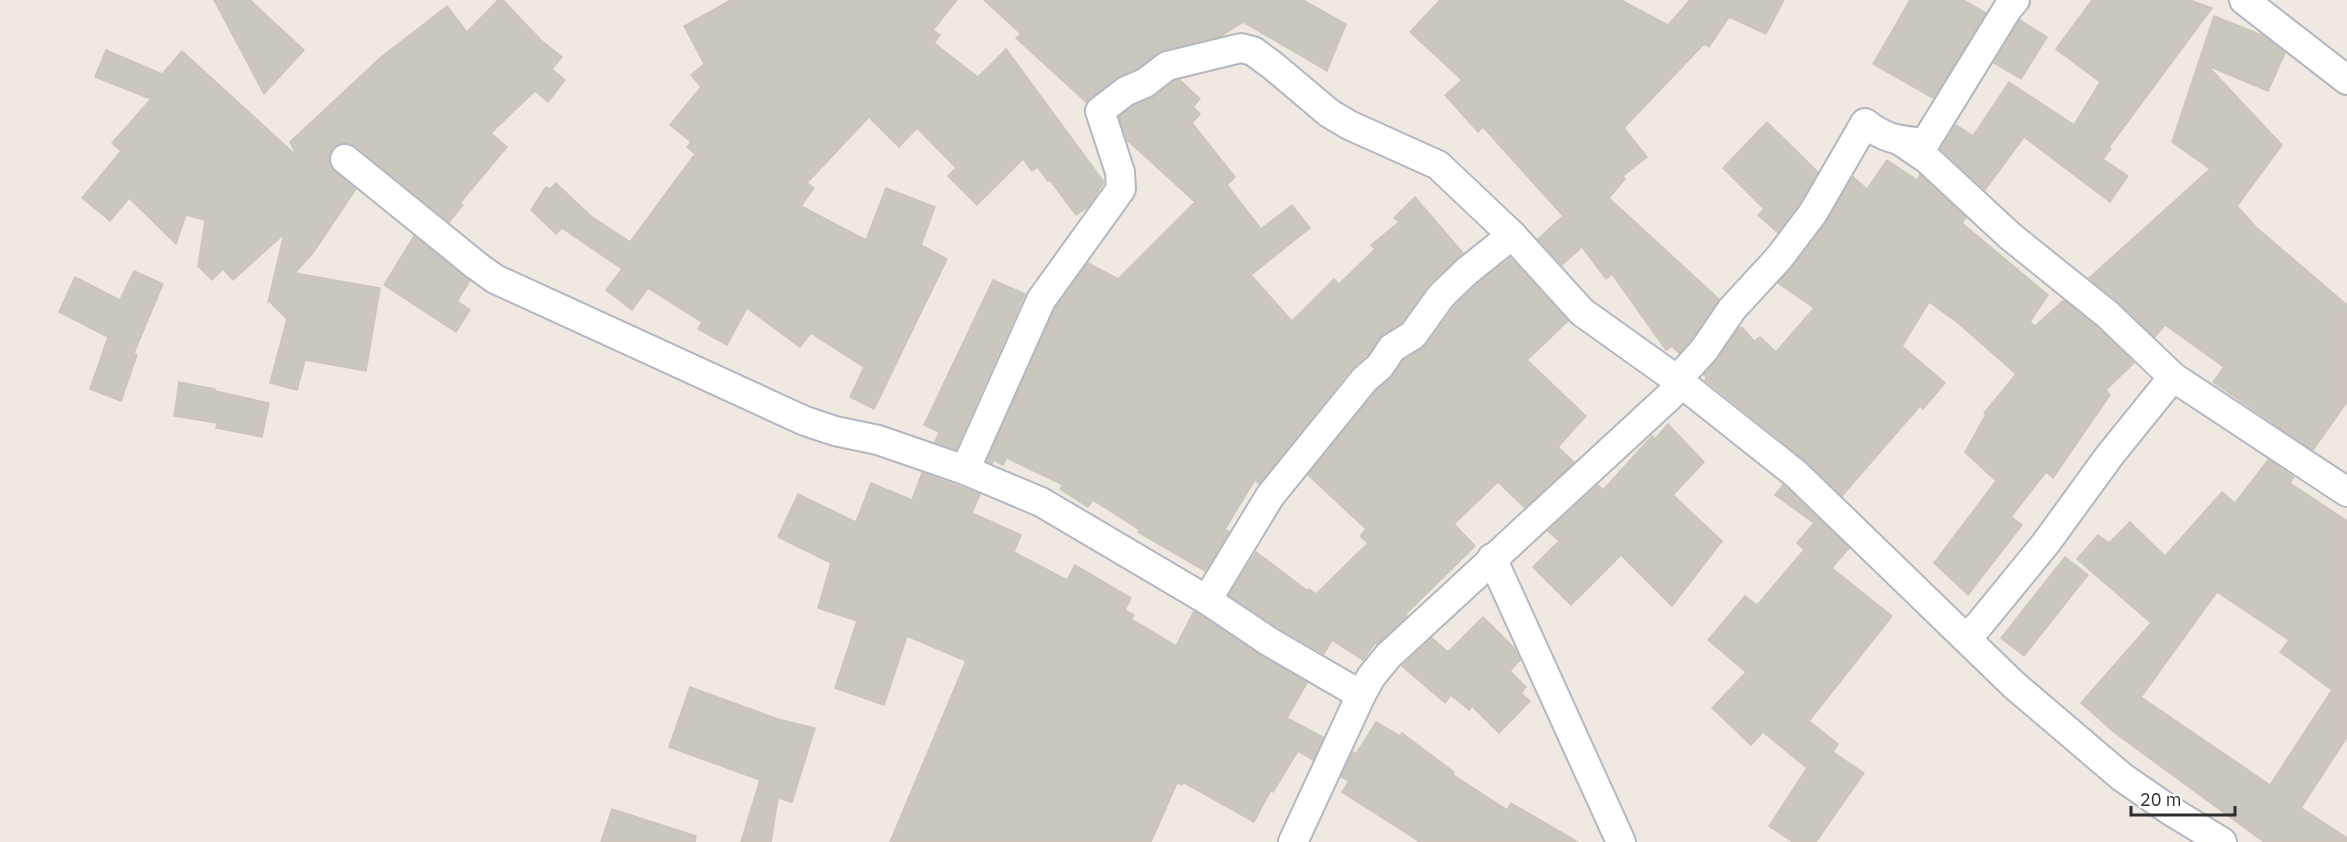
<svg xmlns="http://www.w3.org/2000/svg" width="2347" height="842" viewBox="0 0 2347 842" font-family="'IBM Plex Sans',sans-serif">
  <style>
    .building { fill: #cbc7bf; stroke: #cbc5ba; stroke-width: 1.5; fill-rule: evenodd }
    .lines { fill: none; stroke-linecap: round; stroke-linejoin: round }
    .minor-casing { stroke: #b4b7c1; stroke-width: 32 }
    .minor { stroke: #fff; stroke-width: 28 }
  </style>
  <rect width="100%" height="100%" fill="#efe9e1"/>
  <g class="building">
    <polygon points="214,0 250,0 304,50 264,94"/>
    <polygon points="498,0 503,0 541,40 562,57 552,69 565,80 548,102 535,91 491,133 507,147 460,203 463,205 449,222 355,146 348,143 340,143 333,148 329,156 329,164 334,171 356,189 313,253 295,273 380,288 366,371 305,360 297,390 270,383 287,319 269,301 268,302 284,234 233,280 223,269 212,280 198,266 205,220 186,215 176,244 129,198 110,221 82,198 121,151 112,143 151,99 95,77 106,50 162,74 182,51 297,156 290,142 380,58 447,6 467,32"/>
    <polygon points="731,0 957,0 933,30 940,35 934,43 978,77 1006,49 1104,182 1089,206 1076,215 1050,180 1048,181 1037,167 1032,171 1023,159 977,205 948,176 956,168 917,128 899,147 869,117 807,183 814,188 801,206 866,240 886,188 935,207 921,245 947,259 874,409 850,397 864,367 811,333 800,347 747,308 727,345 698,329 702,322 648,288 632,310 606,290 622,269 562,228 556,234 531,210 546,187 550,189 556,183 592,217 630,242 695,154 687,147 691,142 670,125 701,87 691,75 704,64 684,26"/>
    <polygon points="984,0 1303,0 1346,24 1327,71 1243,22 1221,36 1157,53 1137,69 1116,78 1087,103 1016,38 1021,34"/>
    <polygon points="1440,0 1621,0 1668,25 1690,0 1784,0 1766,34 1729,17 1709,47 1704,44 1624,128 1647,157 1623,176 1625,179 1609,198 1719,299 1691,340 1679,353 1672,346 1666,350 1612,274 1606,279 1582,247 1562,265 1538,239 1563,216 1483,127 1478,132 1445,95 1462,80 1410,32"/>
    <polygon points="1910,0 1963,0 1986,13 1933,98 1873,64"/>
    <polygon points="2092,0 2190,0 2212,8 2109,147 2111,149 2103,159 2128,176 2110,202 2024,137 1985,190 1941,149 1956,125 1973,136 2009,82 2074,125 2100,82 2056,49"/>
    <polygon points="2214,16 2264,36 2285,53 2268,91 2208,66 2282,145 2237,206 2257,228 2347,305 2347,402 2313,450 2213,382 2224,367 2165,325 2155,337 2118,302 2089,278 2210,169 2172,142"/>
    <polygon points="2020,20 2047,37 2021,79 1994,63"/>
    <polygon points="1180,80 1200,99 1193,107 1200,114 1192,123 1235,177 1227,185 1261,229 1292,205 1310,228 1251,275 1292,321 1334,279 1339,284 1375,249 1371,245 1399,222 1394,218 1415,197 1463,253 1429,284 1402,323 1379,338 1367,355 1351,369 1259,484 1255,480 1225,529 1229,532 1205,571 1138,532 1140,530 1093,500 1088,507 1060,489 1063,485 1007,458 1003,465 994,460 992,464 987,461 1055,308 1088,263 1118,279 1195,202 1127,140 1119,117 1134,105 1152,98 1174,81"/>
    <polygon points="1767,122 1818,172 1799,204 1778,233 1758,215 1764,209 1723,168"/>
    <polygon points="1887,160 1917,180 1920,175 1966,217 1962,223 2048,295 2030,322 2035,326 2064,300 2096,326 2134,363 2106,390 2110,395 2053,478 2046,472 2011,517 2022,525 1968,595 1934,563 1996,481 1965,452 1986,414 1984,413 2016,374 1958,323 1929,302 1902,346 1945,383 1923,409 1920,406 1842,496 1806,461 1705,380 1707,378 1704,375 1718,359 1739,327 1741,329 1742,327 1754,341 1760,337 1776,352 1814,308 1778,283 1826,223 1853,177 1867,189"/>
    <polygon points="414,236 470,281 457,301 470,310 456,332 384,285"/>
    <polygon points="1510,258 1568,321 1527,360 1586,416 1558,447 1574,462 1525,508 1498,482 1454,524 1475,546 1405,615 1407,616 1377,644 1375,643 1363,660 1332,640 1324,654 1277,627 1229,595 1256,552 1308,591 1309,589 1316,594 1368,543 1360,536 1366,529 1308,475 1376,391 1394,375 1404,360 1426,345 1454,307 1478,283"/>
    <polygon points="134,271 163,284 134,353 137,355 121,401 90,389 108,337 59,312 75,277 120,300"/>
    <polygon points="993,280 1025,294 956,449 935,442 939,432 924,425"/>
    <polygon points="179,382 215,389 215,391 269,403 262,437 216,428 217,423 174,416"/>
    <polygon points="1668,424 1704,462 1673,495 1722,541 1672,606 1621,555 1571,605 1533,567 1559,541 1548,531 1598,485 1603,490 1652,436 1655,439"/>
    <path d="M2268 460 2294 477 2290 483 2347 521V737L2301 808 2347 838V842H2264L2115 733 2081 703 2151 623 2077 559 2098 535 2109 543 2130 522 2165 556 2222 492 2235 503ZM2217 592 2289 640 2280 652 2332 690 2270 785 2141 697Z"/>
    <polygon points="922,473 980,494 972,513 1021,535 1014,552 1067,580 1075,565 1131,598 1125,610 1134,615 1131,619 1176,646 1194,611 1260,655 1307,683 1287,718 1323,737 1313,760 1298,751 1273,792 1271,790 1254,822 1183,782 1182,785 1177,783 1151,842 890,842 966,661 907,636 884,705 835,688 857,621 818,608 831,563 778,537 798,494 856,522 871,483 912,500"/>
    <polygon points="1783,485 1849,548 1832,568 1892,616 1809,721 1838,744 1833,752 1864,773 1816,842 1793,842 1769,826 1807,768 1763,732 1751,745 1712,708 1746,672 1708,640 1745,596 1757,605 1804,550 1797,543 1814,523 1775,495"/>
    <polygon points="2065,557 2088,575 2024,656 2001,638"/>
    <polygon points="1483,617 1515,649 1520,660 1510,671 1526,687 1521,693 1530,701 1499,733 1472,706 1469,710 1451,695 1445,703 1402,666 1432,638 1448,652"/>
    <polygon points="690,687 778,719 815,728 792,802 778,798 771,842 741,842 760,780 669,747"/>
    <polygon points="1376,722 1400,736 1402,733 1454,772 1453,775 1507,810 1511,803 1578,842 1420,842 1342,792 1349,781 1341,777 1353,752 1356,754"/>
    <polygon points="612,809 696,836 695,842 601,842"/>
  </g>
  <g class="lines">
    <defs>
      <g id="minor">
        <polyline points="2244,0 2347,80"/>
        <polyline points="1899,140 1927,159 2010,236 2107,314 2173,377 2110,455 2046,543 1979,625 1966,638"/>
        <polyline points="345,159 477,266 495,279 805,421 835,431 878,440 965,470 1041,502 1207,600 1268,641 1361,695"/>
        <polyline points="2173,377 2347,492"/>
        <polyline points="965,470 1041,300 1121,189 1120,172 1100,111 1126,91 1145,83 1167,66 1241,48 1253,51 1272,65 1329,113 1349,125 1438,165 1512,235 1582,312 1680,382 1796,474 2014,685 2122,777 2171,811 2222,842"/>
        <polyline points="1492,558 1621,842"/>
        <polyline points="1207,600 1270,496 1364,380 1380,366 1392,348 1413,335 1441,296 1467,271 1512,235"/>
        <path d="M1293 842 1361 695 1371 677 1388 656 1673 393 1685 371 1704 350 1732 309 1779 258 1813 213 1865 123C1886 140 1899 140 1925 143L2008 8 2015 0"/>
      </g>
    </defs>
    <use href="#minor" class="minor-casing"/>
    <use href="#minor" class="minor"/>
  </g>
  <path d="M2131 806v9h104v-9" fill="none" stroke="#2e2e2e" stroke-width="3"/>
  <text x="2140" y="806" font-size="18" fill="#2e2e2e" stroke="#ffffff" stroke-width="4.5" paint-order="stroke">20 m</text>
</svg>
